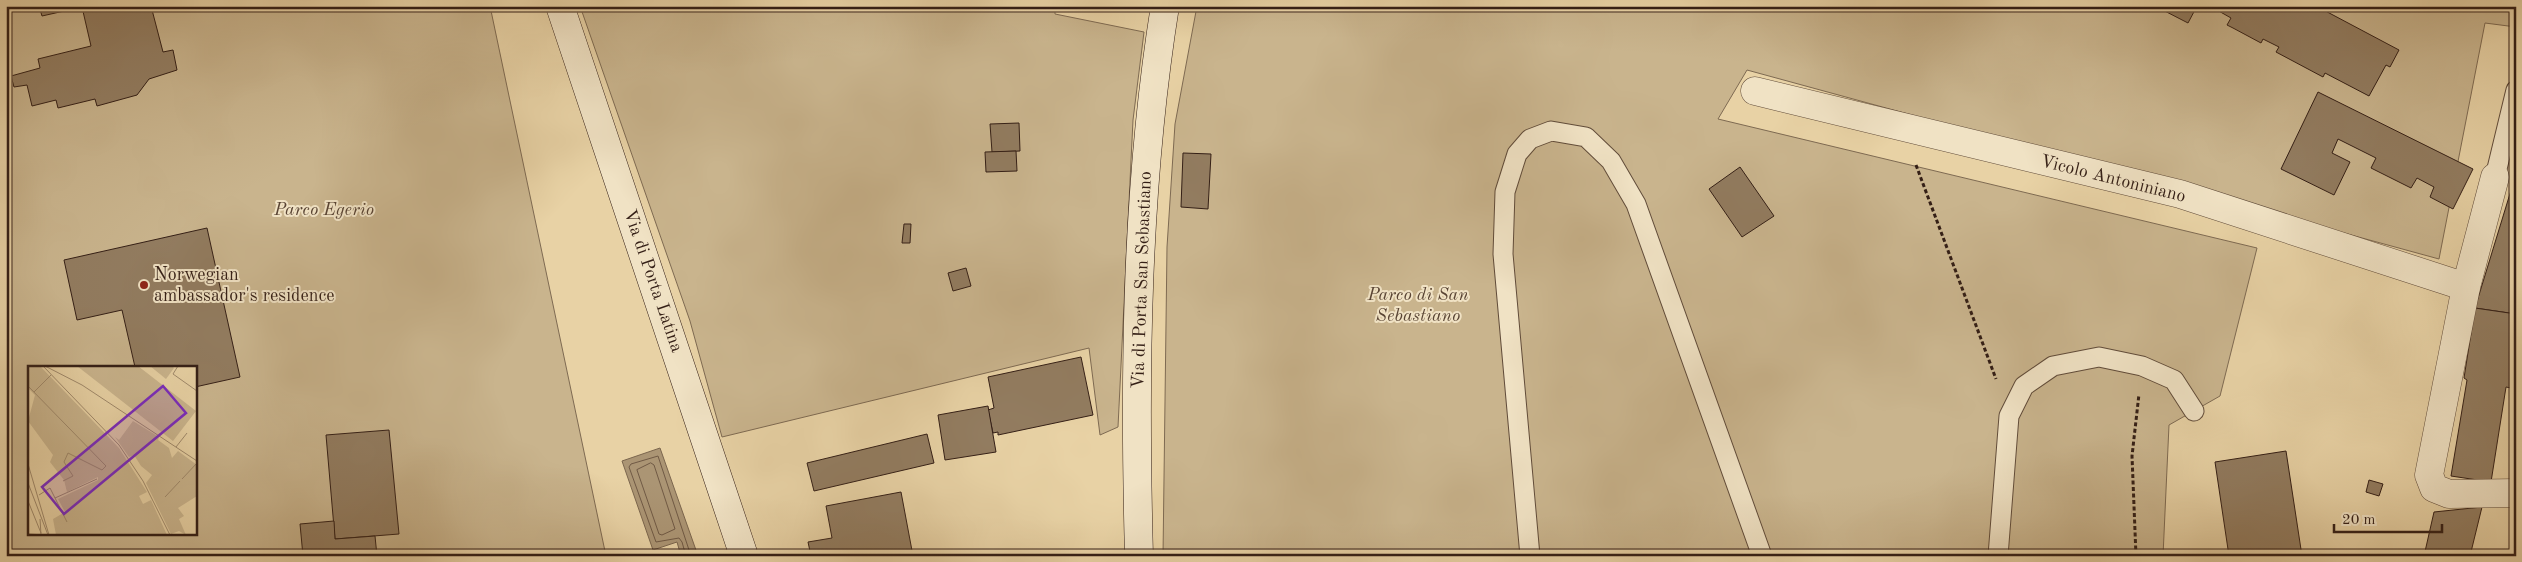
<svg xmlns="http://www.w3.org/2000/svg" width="2522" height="562" viewBox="0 0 2522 562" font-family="'Old Standard TT',serif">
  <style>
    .green { fill: #c9b48d; stroke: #7e6a52; fill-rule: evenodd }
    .water { fill: #ab9574; stroke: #7b664e }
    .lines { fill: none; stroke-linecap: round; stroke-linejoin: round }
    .shore { stroke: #705a45; stroke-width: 1 }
    .building { fill: #927c60; stroke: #341f16 }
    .lane-casing { stroke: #614c3a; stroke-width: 21 }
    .street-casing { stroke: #614c3a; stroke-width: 29 }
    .secondary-casing { stroke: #341f16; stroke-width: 29 }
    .path { stroke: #341f16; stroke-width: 3; stroke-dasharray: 4 2.5; stroke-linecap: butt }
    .lane { stroke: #f0e2c4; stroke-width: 19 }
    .street { stroke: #f0e2c4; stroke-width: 28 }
    .secondary { stroke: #f0e2c4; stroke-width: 28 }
    .poi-dot { fill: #8f2418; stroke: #f0e2c4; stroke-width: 2 }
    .labels { text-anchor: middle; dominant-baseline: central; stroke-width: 4; stroke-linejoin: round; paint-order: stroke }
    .street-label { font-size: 18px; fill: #341f16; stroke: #f0e2c4 }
    .park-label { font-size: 18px; font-style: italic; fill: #594434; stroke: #f0e2c4 }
    .poi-label { font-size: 18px; fill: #341f16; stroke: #f0e2c4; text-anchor: start }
    .inset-road { fill: none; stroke: #a08a6c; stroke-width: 1 }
    .view { fill: #7b2cbf; fill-opacity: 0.15; stroke: #7b2cbf; stroke-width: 2.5 }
    .inset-edge { fill: none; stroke: #341f16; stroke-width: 2.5 }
  </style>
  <rect width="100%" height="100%" fill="#e8d2a5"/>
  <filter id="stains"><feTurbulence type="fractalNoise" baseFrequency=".004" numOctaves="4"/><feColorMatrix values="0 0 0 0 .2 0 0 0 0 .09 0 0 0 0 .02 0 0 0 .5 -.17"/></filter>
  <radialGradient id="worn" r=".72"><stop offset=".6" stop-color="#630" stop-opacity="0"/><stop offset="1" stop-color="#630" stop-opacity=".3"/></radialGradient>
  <g class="green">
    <path d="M6 6H490L606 556H8ZM29 367H195V533H29Z"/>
    <polygon points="580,6 1055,6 1055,14 1144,32 1133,120 1118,427 1100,435 1089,348 722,437 690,321"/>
    <polygon points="1197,6 2516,6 2516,27 2485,23 2439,259 1747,70 1718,119 2257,248 2220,396 2169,425 2163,556 1163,556 1167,247 1175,124"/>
  </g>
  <polygon class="water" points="660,448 697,553 681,556 677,542 653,550 622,461"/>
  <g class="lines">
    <g class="shore">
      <polygon points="651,463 654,465 675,529 662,535 659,534 637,470"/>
      <polyline points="686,556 682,542 679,538 656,542 629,467 631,464 658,456 691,556"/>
    </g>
  </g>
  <g class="building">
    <polygon points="39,6 151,6 163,52 173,50 177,70 149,79 137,95 97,106 95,99 58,108 56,100 32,106 27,85 14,87 11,76 40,68 38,59 91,46 82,7 42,16"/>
    <polygon points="2155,6 2197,6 2188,23"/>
    <polygon points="2210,6 2316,6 2399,50 2390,67 2386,65 2369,96 2325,73 2323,77 2276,52 2279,47 2263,39 2261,43 2233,28 2227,25 2231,18"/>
    <polygon points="2318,92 2473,169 2453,209 2430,197 2434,187 2417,178 2411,188 2371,168 2376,158 2338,139 2332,153 2350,162 2334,195 2281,169"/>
    <polygon points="1019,123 1020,151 992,152 990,124"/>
    <polygon points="1016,151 1017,171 986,172 985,152"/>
    <polygon points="1183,153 1211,154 1208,209 1181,207"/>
    <polygon points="1740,167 1774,216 1742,237 1709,189"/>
    <polygon points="2516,174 2516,314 2475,308"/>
    <polygon points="904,224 911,224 910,243 902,243"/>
    <polygon points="207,228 240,377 195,387 195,367 135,367 122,310 77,320 64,260"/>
    <polygon points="966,268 971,286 953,291 948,273"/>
    <polygon points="2475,308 2516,314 2516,389 2506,387 2491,482 2451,476 2467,380 2464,378"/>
    <polygon points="1081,357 1093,415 998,435 998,432 993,433 988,410 994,408 988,377"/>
    <polygon points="988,406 996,452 945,460 938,415"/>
    <polygon points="389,430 399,534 335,539 326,435"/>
    <polygon points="927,434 934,463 814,491 807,463"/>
    <polygon points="2286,451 2302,556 2229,556 2215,462"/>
    <polygon points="2369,480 2383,484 2379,496 2366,492"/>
    <polygon points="901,492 913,556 811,556 808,542 832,538 826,506"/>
    <polygon points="2482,507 2470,556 2424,556 2434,512"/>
    <polygon points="334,521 335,539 375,536 377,556 303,556 300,524"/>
  </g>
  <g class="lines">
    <defs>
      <g id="lane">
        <polyline points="2495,177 2516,90"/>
        <polyline points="1530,556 1503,254 1505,192 1517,154 1530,139 1551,131 1586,137 1611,161 1636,204 1762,556"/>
        <polyline points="1998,556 2009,416 2024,386 2053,366 2099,357 2142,366 2174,380 2194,411"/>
      </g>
      <g id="street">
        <polyline points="1755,91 2180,194 2466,287"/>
        <polyline points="2495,177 2466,287 2429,475 2434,488 2449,494 2516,493"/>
      </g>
      <g id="secondary">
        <polyline points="560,6 744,556"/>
        <path d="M1139 556C1134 373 1136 187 1165 6"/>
      </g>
    </defs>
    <use href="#lane" class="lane-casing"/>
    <use href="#street" class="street-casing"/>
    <use href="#secondary" class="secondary-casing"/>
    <g class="path">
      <polyline points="1916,165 1996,379"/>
      <polyline points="2136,556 2132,456 2139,394"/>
    </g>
    <use href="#lane" class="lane"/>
    <use href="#street" class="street"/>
    <use href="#secondary" class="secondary"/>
  </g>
  <circle class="poi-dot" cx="144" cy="285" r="5"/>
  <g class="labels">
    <g class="street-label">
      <text transform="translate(2113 179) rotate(14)">Vicolo Antoniniano</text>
      <text transform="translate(1142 280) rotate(-88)">Via di Porta San Sebastiano</text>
      <text transform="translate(653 281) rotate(71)">Via di Porta Latina</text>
    </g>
    <g class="park-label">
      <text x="324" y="210">Parco Egerio</text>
      <text x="1418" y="295">Parco di San<tspan x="1418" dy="21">Sebastiano</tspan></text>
    </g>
    <g class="poi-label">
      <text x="154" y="275">Norwegian<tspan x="154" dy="21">ambassador's residence</tspan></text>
    </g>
  </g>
  <g transform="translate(28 366)">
    <rect width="169" height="169" fill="#e8d2a5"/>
    <path d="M0 0H12L91 82 119 126 111 130 115 138 123 134 139 169H28L25 153 37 146 30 133 70 114V111L39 126 36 114 22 96 25 89 0 55 7 29 0 22ZM49 0H110L168 45 145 75ZM122 0H144L146 2 138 13ZM105 55 131 71 130 74 141 82 144 92 150 85 169 99V130L150 142 156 150 151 153 158 169 151 165 143 168 118 117 124 109 113 100 106 89 101 91 87 71 91 74Z" fill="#c9b48d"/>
    <path class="inset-road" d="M15 0 91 79 115 115 142 169M17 0 54 19 169 95M150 0 145 8 169 25M0 20 78 100 74 104 40 87 36 96 45 110 35 115M6 26 23 9M148 81 159 67M0 98 21 169M154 113 169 97M0 117 20 169M11 129 22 122 39 156M137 131 152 115M27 132 69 113M0 135 13 167M12 153 13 169M0 168 17 169"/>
    <path class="view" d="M135 20 158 47 36 148 14 121Z"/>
    <rect width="169" height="169" class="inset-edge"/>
  </g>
  <rect width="2522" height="562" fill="none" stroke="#e8d2a5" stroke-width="25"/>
  <rect x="8" y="8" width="2507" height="547" fill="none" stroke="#341f16" stroke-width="2.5"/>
  <rect x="12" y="12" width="2497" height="537" fill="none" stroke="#341f16"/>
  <path d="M2334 524v8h108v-8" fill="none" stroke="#341f16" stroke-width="2.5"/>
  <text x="2342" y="524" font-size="15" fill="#341f16" stroke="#f0e2c4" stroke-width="4" paint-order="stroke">20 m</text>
  <rect width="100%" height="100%" filter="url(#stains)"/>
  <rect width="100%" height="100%" fill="url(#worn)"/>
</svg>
